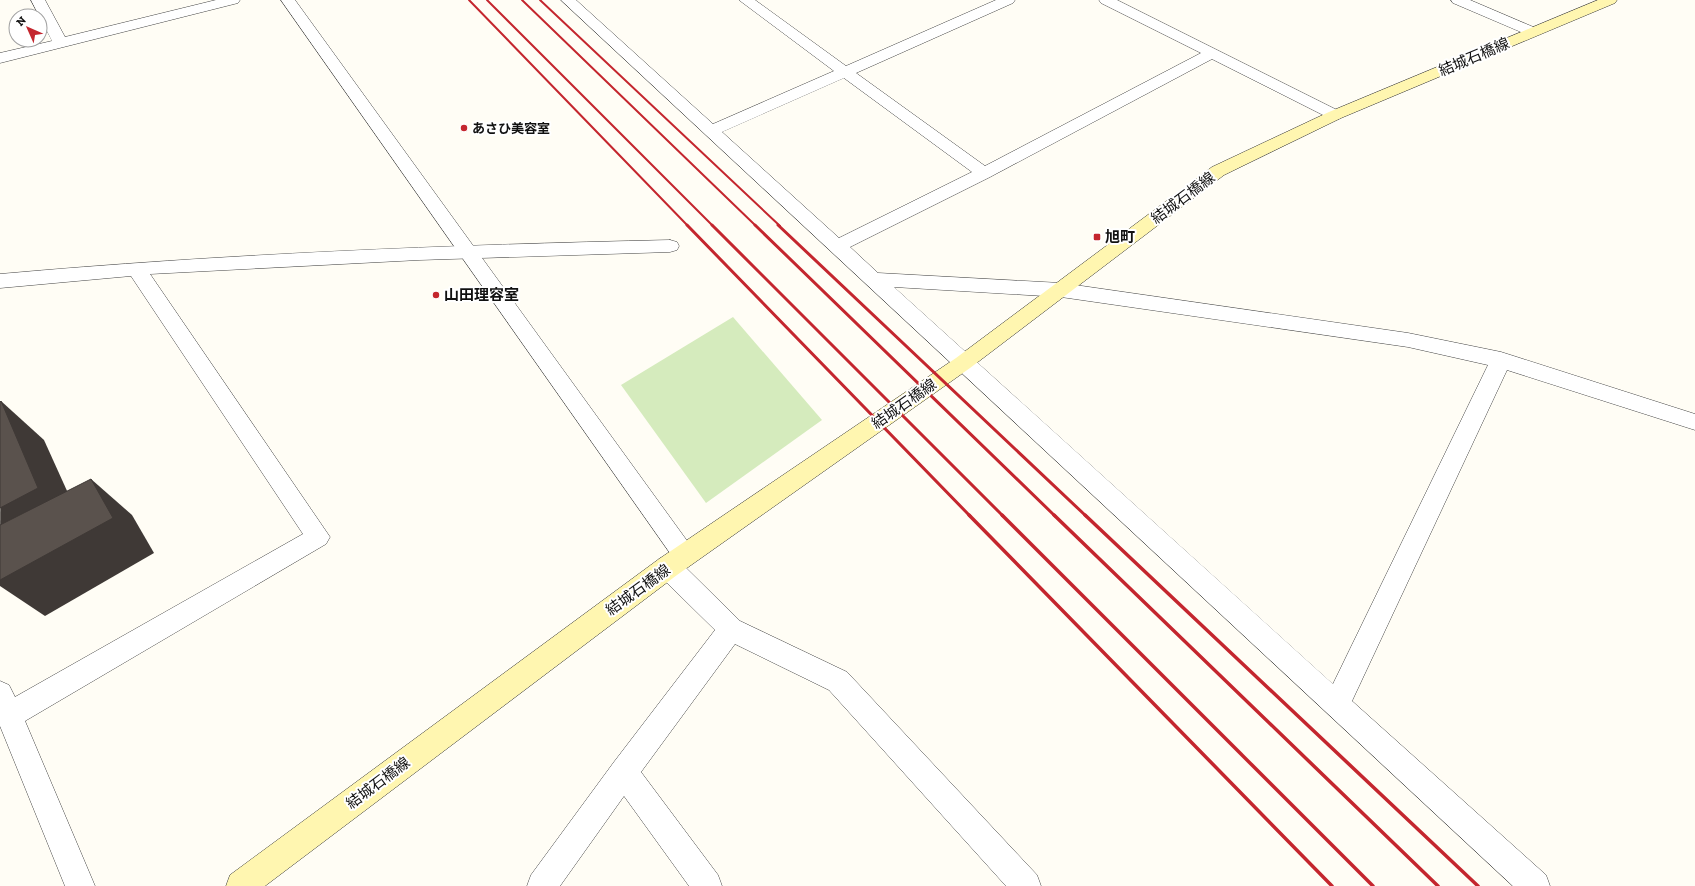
<svg xmlns="http://www.w3.org/2000/svg" width="1695" height="886" viewBox="0 0 1695 886" font-family="'Zilla Slab','Noto Sans JP',serif">
  <style>
    .green { fill: #d5ebbd }
    .lines { fill: none; stroke-linecap: round; stroke-linejoin: round }
    .minor-casing { stroke: #444; stroke-width: 1 }
    .tertiary-casing { stroke: #444; stroke-width: 1 }
    .secondary-casing { stroke: #333; stroke-width: 1 }
    .minor { fill: #fff; fill-rule: evenodd }
    .tertiary { fill: #fff; fill-rule: evenodd }
    .secondary { fill: #fff6b0; fill-rule: evenodd }
    .rail-far2 { stroke: #c4262e; stroke-width: 2 }
    .rail-far1 { stroke: #c4262e; stroke-width: 3 }
    .rail { stroke: #c4262e; stroke-width: 3.5 }
    .shaded-wall { fill: #3f3936 }
    .building { fill: #5a524d; stroke: #3f3936 }
    .poi-dot { fill: #c4262e; stroke: #fff; stroke-width: 1.5 }
    .labels { text-anchor: middle; dominant-baseline: central; stroke-width: 4; stroke-linejoin: round; paint-order: stroke }
    .far-poi-label { font-size: 13px; font-weight: bold; fill: #111; stroke: #fff; text-anchor: start }
    .street-label { font-size: 15px; fill: #111; stroke: #fff }
    .poi-label { font-size: 15px; font-weight: bold; fill: #111; stroke: #fff; text-anchor: start }
  </style>
  <rect width="100%" height="100%" fill="#fffdf5"/>
  <polygon class="green" points="733,317 822,420 706,503 621,385"/>
  <g class="lines">
    <defs>
      <g id="minor">
        <polygon points="31,0 45,0 65,37 216,0 240,0 238,3 0,63 0,53 52,41"/>
        <path d="M561 0H576L713 124 834 71 739 0H755L846 66 996 0H1015L1013 3 856 73 985 166 1201 53 1101 3 1099 0H1117L1341 112 1343 115 1341 118 1335 120 1329 118 1212 59 990 177 850 247 878 273 1061 283 1408 333 1501 352 1695 414V430L1507 370 1352 701 1546 875 1550 886H1513ZM844 78 972 172 839 238 722 132ZM894 287 1061 297 1408 347 1488 365 1333 684Z"/>
        <polygon points="1451,0 1470,0 1538,29 1540,32 1538,35 1528,35 1453,3"/>
        <path d="M670 240 677 242 679 246 677 250 670 252 419 260 150 274 330 537 326 544 25 721 95 886H65L0 726V681L9 685 15 697 303 534 131 276 0 288V274C223 254 446 245 670 240Z"/>
        <polygon points="668,556 677,559 740,621 847,672 1037,875 1041,886 1006,886 829,690 735,644 641,772 718,875 722,886 689,886 624,796 560,886 527,886 531,875 614,762 715,630 659,575 656,567 659,559"/>
      </g>
      <polygon id="tertiary" points="281,0 295,0 693,549 697,556 693,563 685,566 677,563"/>
      <polygon id="secondary" points="1598,0 1617,0 1615,3 1341,118 1224,175 970,368 677,575 265,886 226,886 230,875 659,559 956,358 1212,167 1329,112"/>
    </defs>
    <use href="#minor" class="minor-casing"/>
    <use href="#tertiary" class="tertiary-casing"/>
    <use href="#secondary" class="secondary-casing"/>
    <use href="#minor" class="minor"/>
    <use href="#tertiary" class="tertiary"/>
    <use href="#secondary" class="secondary"/>
    <g class="rail-far2">
      <polyline points="469,0 688,226"/>
      <polyline points="487,0 713,226"/>
      <polyline points="522,0 756,226"/>
      <polyline points="540,0 780,226"/>
    </g>
    <g class="rail-far1">
      <polyline points="687,225 970,516"/>
      <polyline points="712,225 1003,516"/>
      <polyline points="755,225 1055,516"/>
      <polyline points="778,225 1086,516"/>
    </g>
    <g class="rail">
      <polyline points="969,515 1332,886"/>
      <polyline points="1002,515 1373,886"/>
      <polyline points="1054,515 1438,886"/>
      <polyline points="1085,515 1478,886"/>
    </g>
  </g>
  <g class="shaded-wall">
    <polygon points="1,401 44,440 82,524 0,555"/>
    <polygon points="91,479 132,515 154,553 45,616 0,586 0,580"/>
  </g>
  <g class="building">
    <polygon points="1,401 38,488 0,508 0,402"/>
    <polygon points="91,479 113,518 0,580 0,525"/>
  </g>
  <g class="poi-dot">
    <circle cx="464" cy="128" r="4"/>
    <rect x="1093" y="233" width="8" height="8" rx="2"/>
    <circle cx="436" cy="295" r="4"/>
  </g>
  <g class="labels">
    <g class="far-poi-label">
      <text x="472" y="128">あさひ美容室</text>
    </g>
    <g class="street-label">
      <text transform="translate(1474 57) rotate(-23)">結城石橋線</text>
      <text transform="translate(1183 198) rotate(-37)">結城石橋線</text>
      <text transform="translate(904 404) rotate(-35)">結城石橋線</text>
      <text transform="translate(638 590) rotate(-36)">結城石橋線</text>
      <text transform="translate(378 783) rotate(-37)">結城石橋線</text>
    </g>
    <g class="poi-label">
      <text x="1105" y="237">旭町</text>
      <text x="444" y="295">山田理容室</text>
    </g>
  </g>
  <g transform="translate(28 28) rotate(315)"><circle r="19" fill="#ffffff" stroke="#a0a0a0"/>
  <path d="M0-3L7 15L0 10L-7 15Z" fill="#c4262e"/>
  <text y="-6" font-size="11" font-weight="bold" text-anchor="middle" fill="#111111">N</text>
  </g>
</svg>
